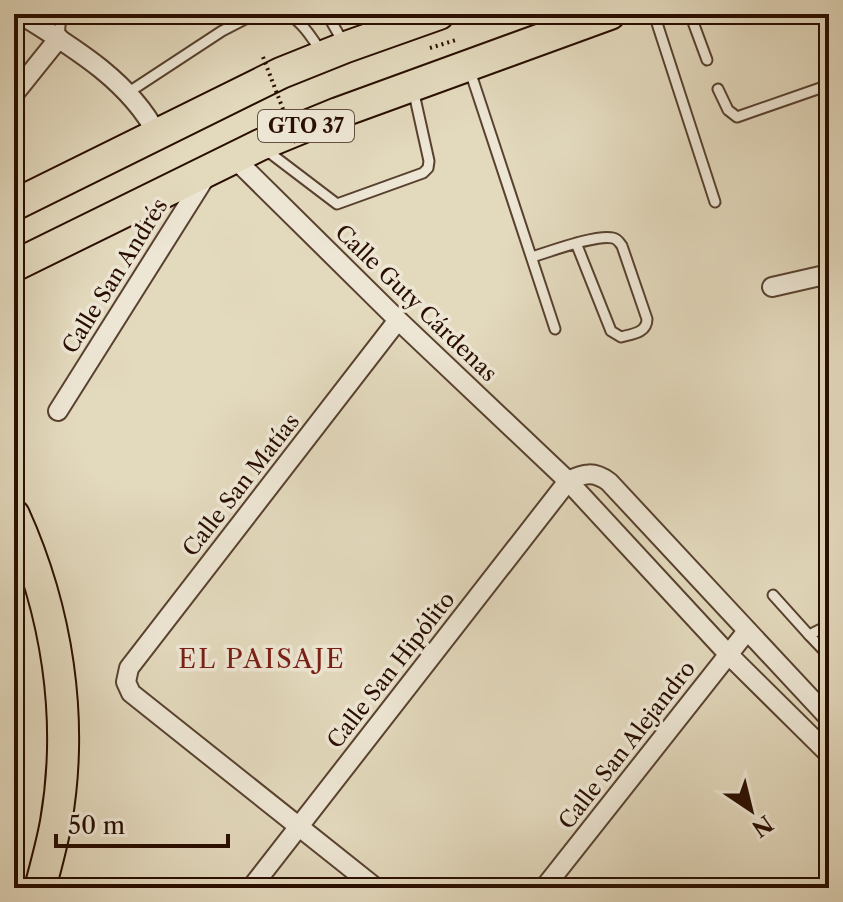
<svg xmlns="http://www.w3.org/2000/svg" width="843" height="902" viewBox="0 0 843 902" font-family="'Libre Caslon Text',serif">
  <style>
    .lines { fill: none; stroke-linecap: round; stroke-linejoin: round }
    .stream { stroke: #735e4b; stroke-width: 7 }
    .service-casing { stroke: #58412f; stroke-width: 13 }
    .minor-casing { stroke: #58412f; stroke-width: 22 }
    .primary-casing { stroke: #290e00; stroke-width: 34 }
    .path { stroke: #290e00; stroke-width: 4; stroke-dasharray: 2 4; stroke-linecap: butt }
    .service { stroke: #ede6d4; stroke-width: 9 }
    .minor { stroke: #ede6d4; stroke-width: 18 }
    .primary { stroke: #e3d9bd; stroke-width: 30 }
    .path-bridge { stroke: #290e00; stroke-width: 4; stroke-dasharray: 2 4; stroke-linecap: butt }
    .labels { text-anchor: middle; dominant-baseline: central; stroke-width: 7; stroke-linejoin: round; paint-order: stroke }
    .shield { fill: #ede6d4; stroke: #644f40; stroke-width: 2 }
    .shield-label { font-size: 20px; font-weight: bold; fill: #290e00 }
    .street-label { font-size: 22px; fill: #290e00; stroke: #ede6d4 }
    .quarter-label { font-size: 26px; letter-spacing: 2px; fill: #7a1f14; stroke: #ede6d4 }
  </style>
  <rect width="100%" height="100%" fill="#e3d9bd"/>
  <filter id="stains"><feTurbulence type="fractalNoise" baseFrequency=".0025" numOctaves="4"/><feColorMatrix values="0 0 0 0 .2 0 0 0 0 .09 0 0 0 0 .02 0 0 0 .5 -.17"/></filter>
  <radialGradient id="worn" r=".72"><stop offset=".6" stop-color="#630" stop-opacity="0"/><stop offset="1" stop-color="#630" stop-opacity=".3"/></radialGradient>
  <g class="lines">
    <polyline class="stream" points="14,790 17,803 14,816"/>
    <defs>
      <g id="service">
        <path d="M288 14C303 23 312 38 322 53"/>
        <polyline points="327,14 343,42"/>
        <polyline points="654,14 715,202"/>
        <polyline points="690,14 707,60"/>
        <polyline points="59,38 61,14"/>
        <polyline points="469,68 555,329"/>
        <polyline points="718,89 728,110 737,117 829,85"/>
        <polyline points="129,92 222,31 255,14"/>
        <polyline points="266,150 337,204 423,173 428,168 429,161 413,89"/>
        <path d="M532 257C549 252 596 234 613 238 618 239 619 242 622 246L647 319C647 333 632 334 621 337L611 331 576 243"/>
        <polyline points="773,595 809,635 829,625"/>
        <polyline points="809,635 829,656"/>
      </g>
      <g id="minor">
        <path d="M20 14C71 46 129 80 157 134"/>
        <polyline points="14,94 59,38"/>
        <polyline points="233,157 398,320 568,481 729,655 829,754"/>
        <polyline points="772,287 829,274"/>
        <polyline points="58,411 208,173"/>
        <path d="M251 888 568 481C584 473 594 471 609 482L829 718"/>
        <polyline points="376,888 131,693 126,682 129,668 398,320"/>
        <polyline points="544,888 747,631"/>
      </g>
      <g id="primary">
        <polyline points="14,205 281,73 346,47 439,14"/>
        <polyline points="14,266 260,145 338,113 610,14"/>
        <path d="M14 515C57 610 74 718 56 822 52 844 46 866 40 888"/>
      </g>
    </defs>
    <use href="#service" class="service-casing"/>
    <use href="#minor" class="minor-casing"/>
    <use href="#primary" class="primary-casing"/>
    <polyline class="path" points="430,48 456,40"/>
    <use href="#service" class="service"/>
    <use href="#minor" class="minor"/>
    <use href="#primary" class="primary"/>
    <polyline class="path-bridge" points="263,57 296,143"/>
  </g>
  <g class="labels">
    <rect class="shield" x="258" y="110" width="96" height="32" rx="6"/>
    <g class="shield-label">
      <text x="306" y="126">GTO 37</text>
    </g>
    <g class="street-label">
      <text transform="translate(115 276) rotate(-58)">Calle San Andrés</text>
      <text transform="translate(416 303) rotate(44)">Calle Guty Cárdenas</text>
      <text transform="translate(241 485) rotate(-52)">Calle San Matías</text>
      <text transform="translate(391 670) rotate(-52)">Calle San Hipólito</text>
      <text transform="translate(627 745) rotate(-52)">Calle San Alejandro</text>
    </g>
    <g class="quarter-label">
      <text x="262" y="659">EL PAISAJE</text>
    </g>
  </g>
  <rect width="843" height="902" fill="none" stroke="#e3d9bd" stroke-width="48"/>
  <rect x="16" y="16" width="811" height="870" fill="none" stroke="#290e00" stroke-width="4"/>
  <rect x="24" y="24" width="795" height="854" fill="none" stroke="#290e00" stroke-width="2"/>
  <g transform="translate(751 810) rotate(145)" stroke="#ede6d4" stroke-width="6" paint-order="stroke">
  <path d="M0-6L14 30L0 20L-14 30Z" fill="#290e00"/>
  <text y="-12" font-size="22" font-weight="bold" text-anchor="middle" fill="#290e00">N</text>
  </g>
  <path d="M56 834v12h172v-12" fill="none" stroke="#290e00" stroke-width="4"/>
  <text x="68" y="834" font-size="24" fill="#290e00" stroke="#ede6d4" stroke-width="6" paint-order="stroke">50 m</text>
  <rect width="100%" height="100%" filter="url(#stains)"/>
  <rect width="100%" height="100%" fill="url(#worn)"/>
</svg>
